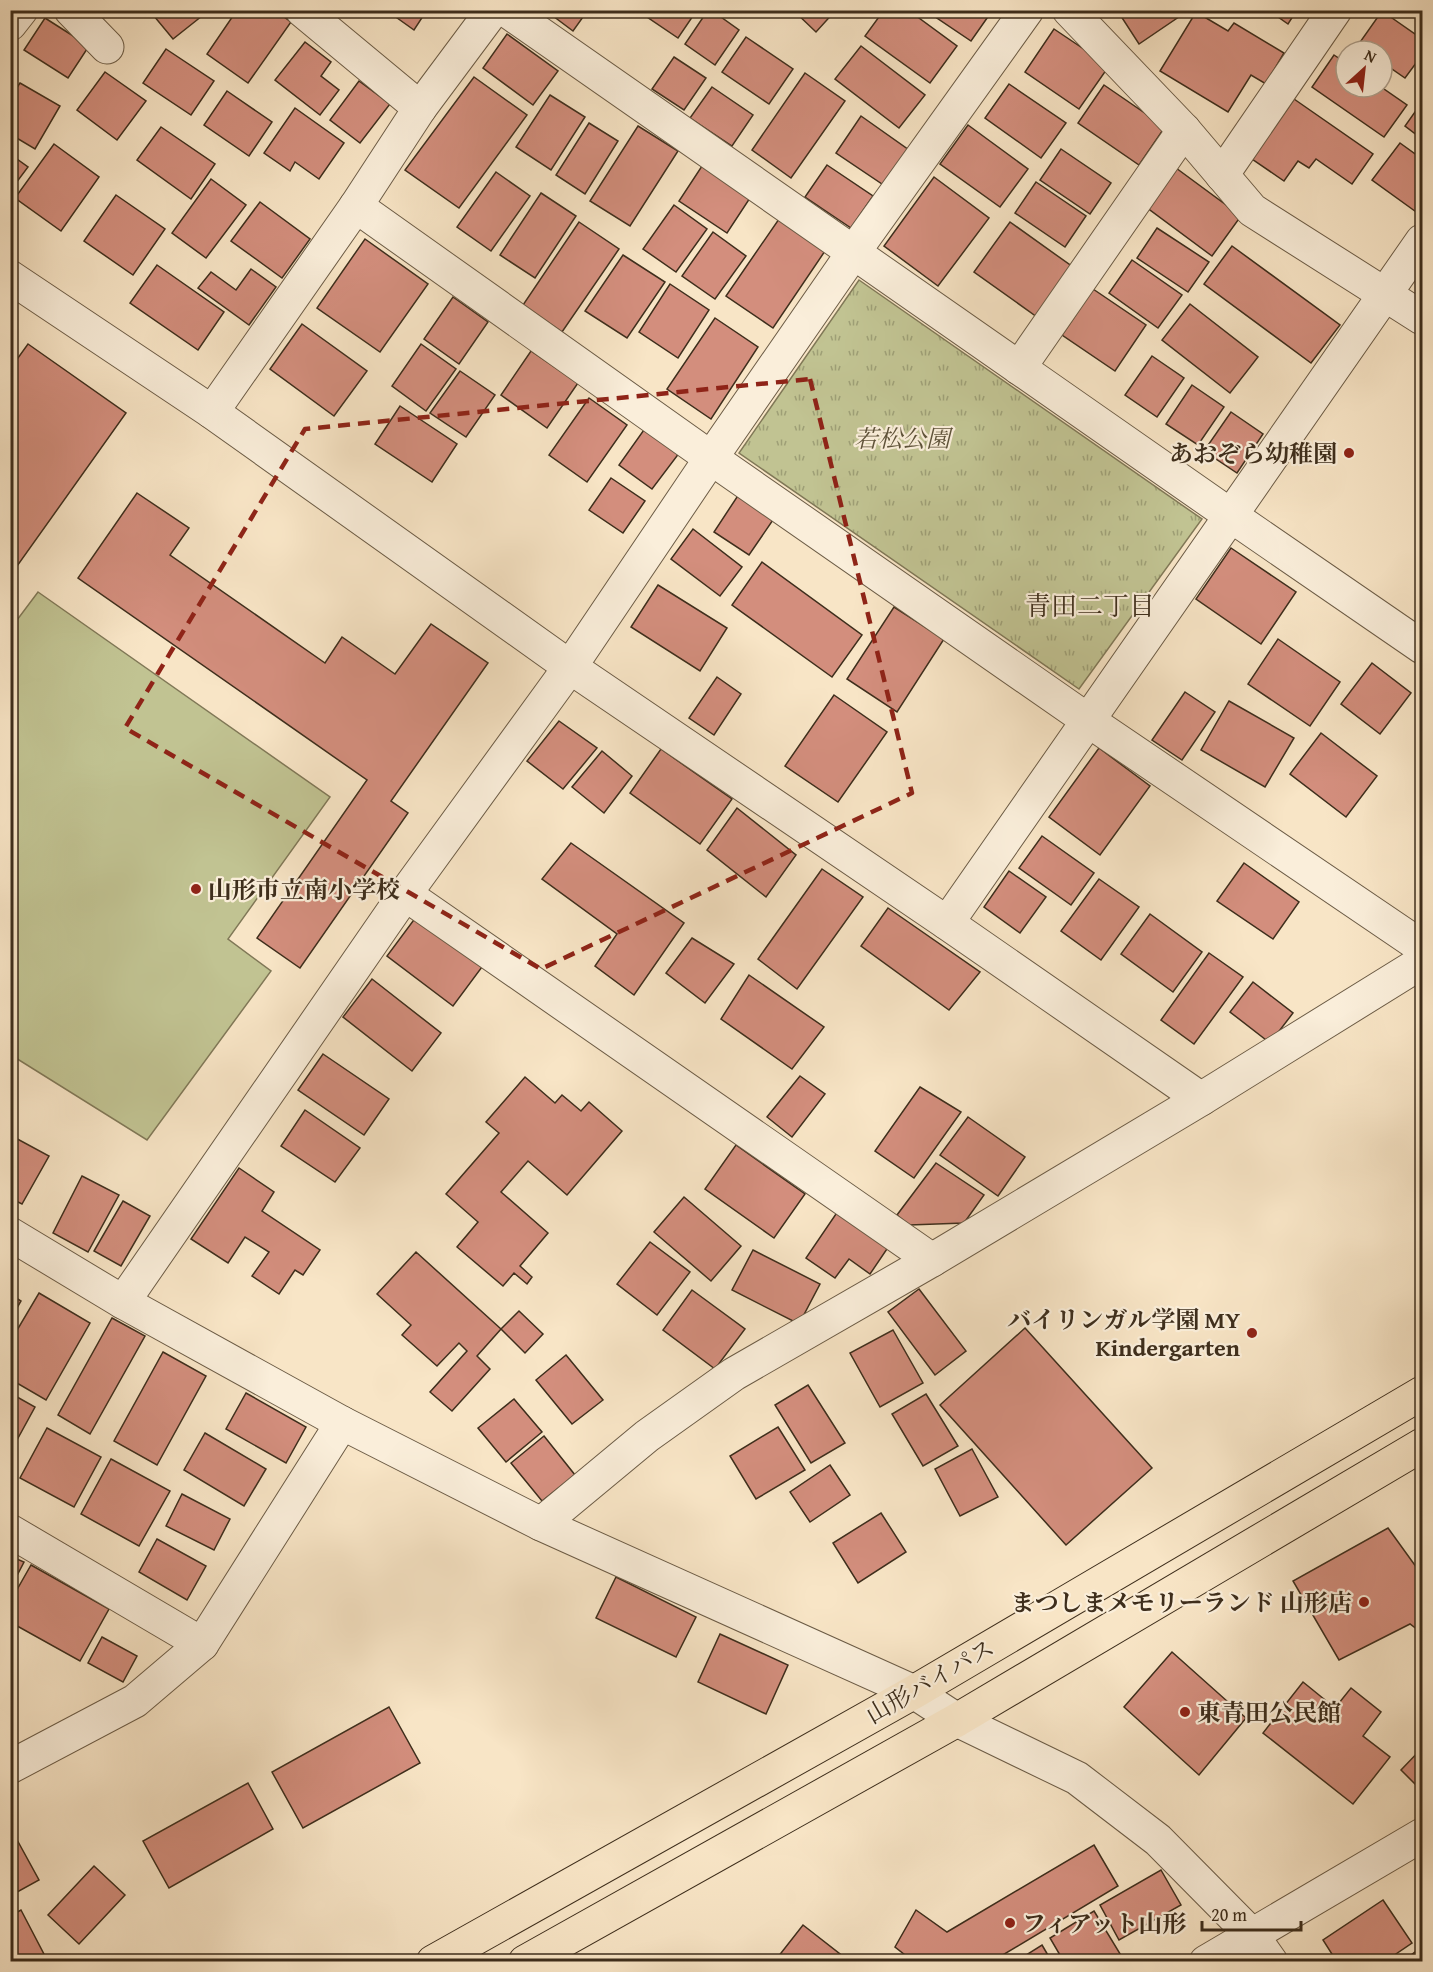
<svg xmlns="http://www.w3.org/2000/svg" width="1433" height="1972" viewBox="0 0 1433 1972" font-family="'Gentium Book Plus','Noto Serif JP',serif">
  <style>
    .park { fill: url(#park-tufts); stroke: #807857; stroke-width: 1.5 }
    .garden { fill: #c1c392; stroke: #807857; stroke-width: 1.5 }
    .building { fill: #d38e7d; stroke: #3e2e1c; stroke-width: 1.5 }
    .lines { fill: none; stroke-linecap: round; stroke-linejoin: round }
    .minor-casing { stroke: #6c5c46; stroke-width: 35 }
    .highway-casing { stroke: #3e2e1c; stroke-width: 35 }
    .minor { stroke: #faeeda; stroke-width: 33 }
    .highway { stroke: #f8e5c6; stroke-width: 33 }
    .marked { fill: none; stroke: #8f2418; stroke-width: 4.5; stroke-dasharray: 12 8; stroke-linejoin: round }
    .poi-dot { fill: #8f2418; stroke: #faeeda; stroke-width: 2 }
    .labels { text-anchor: middle; dominant-baseline: central; stroke-width: 4.5; stroke-linejoin: round; paint-order: stroke }
    .park-label { font-size: 24px; font-style: italic; fill: #5f533a; stroke: #faeeda }
    .poi-label { font-size: 24px; font-weight: bold; fill: #3e2e1c; stroke: #faeeda; text-anchor: end }
    .street-label { font-size: 24px; fill: #3e2e1c; stroke: #faeeda }
    .neighbourhood-label { font-size: 26px; fill: #3e2e1c; stroke: #faeeda }
  </style>
  <defs>
    <pattern id="park-tufts" width="24" height="20" patternUnits="userSpaceOnUse" patternTransform="scale(1.5)"><rect width="24" height="20" fill="#c1c392"/><path d="M3 7l-1-3M5 7V3M7 7l1-3M15 17l-1-3M17 17v-4M19 17l1-3" fill="none" stroke="#9e9f76"/></pattern>
  </defs>
  <rect width="100%" height="100%" fill="#f8e5c6"/>
  <filter id="stains"><feTurbulence type="fractalNoise" baseFrequency=".00333" numOctaves="4"/><feColorMatrix values="0 0 0 0 .2 0 0 0 0 .09 0 0 0 0 .02 0 0 0 .5 -.17"/></filter>
  <radialGradient id="worn" r=".72"><stop offset=".6" stop-color="#630" stop-opacity="0"/><stop offset="1" stop-color="#630" stop-opacity=".3"/></radialGradient>
  <polygon class="park" points="859,280 1202,519 1079,689 739,453"/>
  <polygon class="garden" points="38,592 330,797 228,939 271,971 147,1140 11,1055 11,628"/>
  <g class="building">
    <polygon points="149,10 205,10 207,12 173,39"/>
    <polygon points="237,10 274,10 291,22 248,83 207,54"/>
    <polygon points="386,10 427,10 414,30"/>
    <polygon points="545,10 588,10 573,31"/>
    <polygon points="652,10 697,10 678,38 647,17"/>
    <polygon points="708,10 711,10 739,30 715,65 685,44"/>
    <polygon points="793,10 836,10 816,32"/>
    <polygon points="884,10 908,10 957,46 930,83 865,36"/>
    <polygon points="928,10 991,10 992,11 971,41 928,12"/>
    <polygon points="1117,10 1189,10 1139,44"/>
    <polygon points="1268,10 1297,10 1288,24"/>
    <polygon points="1382,11 1422,39 1422,55 1405,78 1382,62 1382,51 1366,51 1358,45"/>
    <polygon points="1196,12 1228,31 1234,23 1284,53 1266,84 1251,75 1228,112 1160,71"/>
    <polygon points="45,18 89,46 68,78 24,50"/>
    <polygon points="1054,29 1109,66 1079,109 1025,72"/>
    <polygon points="507,34 558,71 533,105 483,68"/>
    <polygon points="746,37 793,69 769,104 722,72"/>
    <polygon points="305,42 331,62 321,76 339,90 320,115 275,80"/>
    <polygon points="861,46 925,95 899,128 835,79"/>
    <polygon points="166,49 214,81 191,115 143,83"/>
    <polygon points="1334,55 1346,63 1346,87 1381,87 1407,105 1384,137 1312,87"/>
    <polygon points="674,57 706,78 684,110 652,89"/>
    <polygon points="105,72 146,101 117,140 77,110"/>
    <polygon points="805,73 845,101 791,178 752,150"/>
    <polygon points="474,77 527,115 459,208 405,170"/>
    <polygon points="359,81 390,104 360,143 330,120"/>
    <polygon points="20,83 60,106 35,149 10,134 10,98"/>
    <polygon points="1009,84 1066,123 1041,158 985,118"/>
    <polygon points="1104,85 1165,127 1139,165 1078,123"/>
    <polygon points="712,87 753,115 732,146 690,118"/>
    <polygon points="227,91 272,122 249,156 204,125"/>
    <polygon points="550,95 585,117 551,170 516,147"/>
    <polygon points="1294,99 1373,154 1352,184 1316,159 1309,168 1298,161 1284,181 1252,159"/>
    <polygon points="1422,102 1422,139 1405,126"/>
    <polygon points="295,108 344,143 319,179 295,162 290,171 264,153"/>
    <polygon points="861,116 909,150 885,186 836,153"/>
    <polygon points="589,123 618,141 585,194 556,175"/>
    <polygon points="968,125 1028,169 1000,207 940,164"/>
    <polygon points="638,126 678,151 630,226 590,201"/>
    <polygon points="161,127 215,164 191,199 137,160"/>
    <polygon points="1400,143 1422,159 1422,209 1419,214 1372,180"/>
    <polygon points="54,144 99,177 61,231 15,198"/>
    <polygon points="1061,149 1111,183 1090,214 1040,180"/>
    <polygon points="10,154 28,167 10,191"/>
    <polygon points="827,165 873,196 851,228 805,197"/>
    <polygon points="702,166 750,198 727,233 679,201"/>
    <polygon points="1176,168 1241,216 1212,256 1146,207"/>
    <polygon points="496,172 530,196 491,251 457,227"/>
    <polygon points="934,177 989,218 938,286 884,246"/>
    <polygon points="211,179 246,205 206,258 172,233"/>
    <polygon points="1036,182 1086,216 1065,247 1015,213"/>
    <polygon points="541,193 576,216 535,278 500,255"/>
    <polygon points="116,195 165,229 133,275 84,241"/>
    <polygon points="260,202 310,239 282,278 231,241"/>
    <polygon points="674,205 707,229 676,272 643,249"/>
    <polygon points="779,219 825,251 773,328 726,296"/>
    <polygon points="579,222 619,249 562,332 523,305"/>
    <polygon points="1010,222 1073,267 1037,317 974,272"/>
    <polygon points="1157,228 1209,262 1188,292 1137,258"/>
    <polygon points="713,232 746,256 715,299 682,276"/>
    <polygon points="365,239 428,284 380,352 317,308"/>
    <polygon points="1232,246 1340,325 1311,363 1204,284"/>
    <polygon points="623,255 665,282 627,338 585,311"/>
    <polygon points="1132,260 1182,295 1158,328 1109,293"/>
    <polygon points="157,265 224,312 198,350 130,303"/>
    <polygon points="251,269 276,287 249,325 198,288 211,272 236,290"/>
    <polygon points="670,284 709,310 678,358 639,332"/>
    <polygon points="1093,289 1146,325 1115,371 1062,335"/>
    <polygon points="453,297 488,322 459,364 424,339"/>
    <polygon points="1190,304 1258,357 1230,393 1162,340"/>
    <polygon points="715,318 758,347 711,419 667,389"/>
    <polygon points="302,324 367,371 334,416 270,369"/>
    <polygon points="28,344 126,413 10,576 10,369"/>
    <polygon points="421,344 456,369 426,411 392,386"/>
    <polygon points="531,351 578,383 547,428 501,395"/>
    <polygon points="1152,356 1184,378 1157,417 1125,395"/>
    <polygon points="460,371 495,395 466,437 430,413"/>
    <polygon points="1192,385 1224,407 1198,445 1166,424"/>
    <polygon points="589,398 627,425 587,482 549,455"/>
    <polygon points="400,406 457,444 432,482 375,444"/>
    <polygon points="1231,412 1263,434 1237,473 1204,451"/>
    <polygon points="646,427 680,452 652,489 619,465"/>
    <polygon points="611,478 645,501 623,533 589,510"/>
    <polygon points="137,493 189,528 170,555 325,663 342,637 395,674 431,624 488,663 391,801 408,813 300,968 257,938 367,780 78,578"/>
    <polygon points="739,494 775,517 749,555 714,532"/>
    <polygon points="693,529 742,567 720,596 671,559"/>
    <polygon points="1231,548 1296,592 1261,644 1196,599"/>
    <polygon points="762,562 862,635 832,677 732,605"/>
    <polygon points="658,585 727,628 700,671 631,627"/>
    <polygon points="894,607 944,639 897,712 847,679"/>
    <polygon points="1278,639 1340,682 1310,726 1248,684"/>
    <polygon points="1372,663 1411,693 1380,734 1341,704"/>
    <polygon points="717,677 741,694 714,735 689,718"/>
    <polygon points="1185,692 1215,712 1182,760 1152,740"/>
    <polygon points="834,695 887,732 838,802 785,766"/>
    <polygon points="1229,701 1294,738 1265,787 1201,750"/>
    <polygon points="559,721 597,748 563,789 527,761"/>
    <polygon points="1321,733 1377,776 1346,817 1290,774"/>
    <polygon points="1099,748 1150,786 1100,855 1049,817"/>
    <polygon points="661,749 732,799 700,844 630,793"/>
    <polygon points="602,751 632,776 604,813 572,787"/>
    <polygon points="737,808 796,855 766,897 707,850"/>
    <polygon points="1042,836 1094,873 1071,905 1019,868"/>
    <polygon points="571,843 684,923 634,995 595,966 617,934 542,879"/>
    <polygon points="1244,863 1299,902 1273,939 1217,901"/>
    <polygon points="822,869 863,897 797,989 758,959"/>
    <polygon points="1009,871 1046,897 1020,933 984,907"/>
    <polygon points="1099,879 1139,907 1101,960 1061,931"/>
    <polygon points="888,908 980,972 949,1010 861,946"/>
    <polygon points="1150,914 1202,952 1173,992 1121,954"/>
    <polygon points="416,917 482,967 453,1006 387,956"/>
    <polygon points="692,938 734,964 705,1003 666,973"/>
    <polygon points="1209,953 1243,977 1194,1044 1161,1020"/>
    <polygon points="749,975 824,1027 792,1069 721,1019"/>
    <polygon points="372,979 441,1033 412,1071 343,1017"/>
    <polygon points="1253,982 1293,1013 1270,1043 1230,1012"/>
    <polygon points="323,1054 389,1099 364,1135 298,1090"/>
    <polygon points="800,1076 825,1094 792,1137 767,1117"/>
    <polygon points="525,1077 555,1103 562,1095 581,1111 589,1102 622,1131 567,1195 528,1161 501,1192 548,1233 520,1266 532,1277 527,1284 514,1273 503,1286 457,1247 478,1222 446,1194 499,1133 486,1122"/>
    <polygon points="920,1087 961,1112 914,1178 875,1151"/>
    <polygon points="305,1110 360,1148 335,1182 281,1146"/>
    <polygon points="968,1117 1025,1157 998,1196 940,1155"/>
    <polygon points="10,1135 49,1156 22,1204 10,1198"/>
    <polygon points="736,1145 805,1194 774,1238 705,1189"/>
    <polygon points="936,1163 984,1195 964,1223 909,1225 897,1215"/>
    <polygon points="239,1168 274,1192 262,1211 320,1250 303,1275 295,1270 279,1294 252,1276 269,1252 245,1237 228,1263 191,1239"/>
    <polygon points="82,1176 119,1195 88,1252 53,1233"/>
    <polygon points="684,1197 741,1246 711,1281 654,1232"/>
    <polygon points="123,1201 150,1216 121,1266 94,1251"/>
    <polygon points="838,1211 889,1246 870,1274 849,1259 835,1278 806,1258"/>
    <polygon points="650,1242 690,1272 657,1315 617,1284"/>
    <polygon points="753,1250 820,1284 799,1324 732,1290"/>
    <polygon points="416,1252 501,1329 477,1356 490,1369 452,1411 430,1392 467,1351 459,1343 437,1366 402,1335 411,1325 377,1294"/>
    <polygon points="919,1289 966,1351 935,1375 888,1312"/>
    <polygon points="692,1290 745,1329 715,1369 663,1330"/>
    <polygon points="39,1293 90,1323 46,1400 10,1379 10,1342"/>
    <polygon points="10,1294 21,1301 10,1320"/>
    <polygon points="519,1311 543,1334 525,1353 501,1329"/>
    <polygon points="112,1318 145,1336 90,1434 58,1415"/>
    <polygon points="1025,1328 1152,1468 1066,1545 940,1405"/>
    <polygon points="893,1330 923,1383 880,1407 850,1353"/>
    <polygon points="163,1352 206,1376 157,1465 114,1441"/>
    <polygon points="566,1355 603,1400 572,1424 536,1380"/>
    <polygon points="808,1385 845,1443 811,1463 775,1405"/>
    <polygon points="10,1393 35,1407 12,1449 10,1448"/>
    <polygon points="246,1393 306,1427 286,1463 226,1429"/>
    <polygon points="926,1394 958,1446 923,1466 892,1414"/>
    <polygon points="514,1399 542,1432 506,1462 478,1428"/>
    <polygon points="778,1427 805,1470 756,1499 730,1456"/>
    <polygon points="47,1428 101,1457 74,1507 20,1478"/>
    <polygon points="205,1433 266,1469 244,1506 184,1470"/>
    <polygon points="544,1436 575,1475 542,1501 511,1463"/>
    <polygon points="972,1449 998,1497 960,1516 935,1469"/>
    <polygon points="111,1459 170,1491 139,1546 81,1514"/>
    <polygon points="830,1465 850,1495 810,1522 790,1492"/>
    <polygon points="182,1494 230,1519 214,1550 166,1526"/>
    <polygon points="881,1513 906,1552 858,1583 833,1543"/>
    <polygon points="1388,1528 1422,1575 1422,1633 1410,1624 1339,1660 1293,1581"/>
    <polygon points="157,1539 206,1566 187,1600 139,1572"/>
    <polygon points="10,1556 24,1562 10,1589"/>
    <polygon points="31,1565 109,1609 80,1661 10,1622 10,1602"/>
    <polygon points="616,1577 696,1617 676,1657 596,1618"/>
    <polygon points="720,1634 788,1665 766,1714 698,1682"/>
    <polygon points="102,1637 137,1656 123,1682 88,1663"/>
    <polygon points="1172,1652 1246,1718 1199,1775 1124,1707"/>
    <polygon points="1303,1682 1335,1708 1351,1688 1381,1712 1363,1736 1390,1757 1353,1804 1263,1733"/>
    <polygon points="389,1707 420,1763 303,1828 272,1772"/>
    <polygon points="1422,1748 1422,1791 1401,1770"/>
    <polygon points="248,1783 273,1829 169,1888 143,1841"/>
    <polygon points="10,1827 39,1880 10,1896"/>
    <polygon points="1094,1845 1118,1886 991,1962 914,1962 895,1947 916,1910 947,1932"/>
    <polygon points="94,1866 125,1895 79,1944 48,1915"/>
    <polygon points="1161,1870 1181,1905 1119,1940 1100,1905"/>
    <polygon points="1383,1900 1412,1943 1384,1962 1337,1962 1323,1940"/>
    <polygon points="21,1910 46,1958 38,1962 10,1962 10,1916"/>
    <polygon points="1094,1911 1122,1957 1115,1962 1064,1962 1050,1938"/>
    <polygon points="803,1925 840,1954 834,1962 774,1962"/>
    <polygon points="1042,1945 1052,1962 1015,1962"/>
    <polygon points="1419,1949 1422,1955 1422,1962 1402,1962"/>
  </g>
  <g class="lines">
    <defs>
      <g id="minor">
        <polyline points="71,10 107,47"/>
        <polyline points="302,10 420,108 493,10"/>
        <polyline points="506,10 1230,515 1422,647"/>
        <polyline points="1069,10 1184,130 1252,210 1422,318"/>
        <polyline points="10,24 21,10"/>
        <polyline points="1222,175 1335,10"/>
        <polyline points="356,206 711,458 1089,721 1422,947"/>
        <polyline points="10,277 212,412 570,667 947,923 1201,1099"/>
        <polyline points="1019,368 1184,130"/>
        <polyline points="212,412 356,206 420,108"/>
        <polyline points="405,894 932,1260"/>
        <polyline points="947,923 1422,241"/>
        <polyline points="10,1234 123,1302 342,1423 541,1524 914,1692 957,1720 1077,1778 1158,1840 1252,1935 1271,1962"/>
        <polyline points="123,1302 405,894 570,667 711,458 853,253 1027,10"/>
        <polyline points="541,1524 647,1436 734,1374 932,1260 1201,1099 1422,962"/>
        <polyline points="10,1531 202,1644"/>
        <polyline points="10,1767 135,1701 202,1644 342,1423"/>
        <polyline points="1206,1962 1422,1835"/>
      </g>
      <g id="highway">
        <polyline points="433,1962 914,1692 1422,1393"/>
        <polyline points="525,1962 957,1720 1422,1445"/>
      </g>
    </defs>
    <use href="#minor" class="minor-casing"/>
    <use href="#highway" class="highway-casing"/>
    <use href="#minor" class="minor"/>
    <use href="#highway" class="highway"/>
  </g>
  <path class="marked" d="M810 379 912 793 541 969 125 728 305 429Z"/>
  <g class="poi-dot">
    <circle cx="1349" cy="453" r="6"/>
    <circle cx="196" cy="889" r="6"/>
    <circle cx="1252" cy="1333" r="6"/>
    <circle cx="1364" cy="1602" r="6"/>
    <circle cx="1185" cy="1712" r="6"/>
    <circle cx="1010" cy="1923" r="6"/>
  </g>
  <g class="labels">
    <g class="park-label">
      <text x="902" y="438">若松公園</text>
    </g>
    <g class="poi-label">
      <text x="1337" y="453">あおぞら幼稚園</text>
      <text x="208" y="889" text-anchor="start">山形市立南小学校</text>
      <text x="1240" y="1319">バイリンガル学園 MY<tspan x="1240" dy="28">Kindergarten</tspan></text>
      <text x="1352" y="1602">まつしまメモリーランド 山形店</text>
      <text x="1197" y="1712" text-anchor="start">東青田公民館</text>
      <text x="1022" y="1923" text-anchor="start">フィアット山形</text>
    </g>
    <g class="street-label">
      <text transform="translate(930 1681) rotate(-30)">山形バイパス</text>
    </g>
    <g class="neighbourhood-label">
      <text x="1090" y="605">青田二丁目</text>
    </g>
  </g>
  <rect width="1433" height="1972" fill="none" stroke="#f8e5c6" stroke-width="36"/>
  <rect x="12" y="12" width="1409" height="1948" fill="none" stroke="#3e2e1c" stroke-width="3"/>
  <rect x="18" y="18" width="1397" height="1936" fill="none" stroke="#3e2e1c" stroke-width="1.5"/>
  <g transform="translate(1364 69) rotate(27)"><circle r="28" fill="#faeeda" stroke="#afa18e" stroke-width="1.5"/>
  <path d="M0-4.5L10 22L0 15L-10 22Z" fill="#8f2418"/>
  <text y="-9" font-size="16" font-weight="bold" text-anchor="middle" fill="#3e2e1c">N</text>
  </g>
  <path d="M1202 1921v9h99v-9" fill="none" stroke="#3e2e1c" stroke-width="3"/>
  <text x="1211" y="1921" font-size="18" fill="#3e2e1c" stroke="#faeeda" stroke-width="4.5" paint-order="stroke">20 m</text>
  <rect width="100%" height="100%" filter="url(#stains)"/>
  <rect width="100%" height="100%" fill="url(#worn)"/>
</svg>
